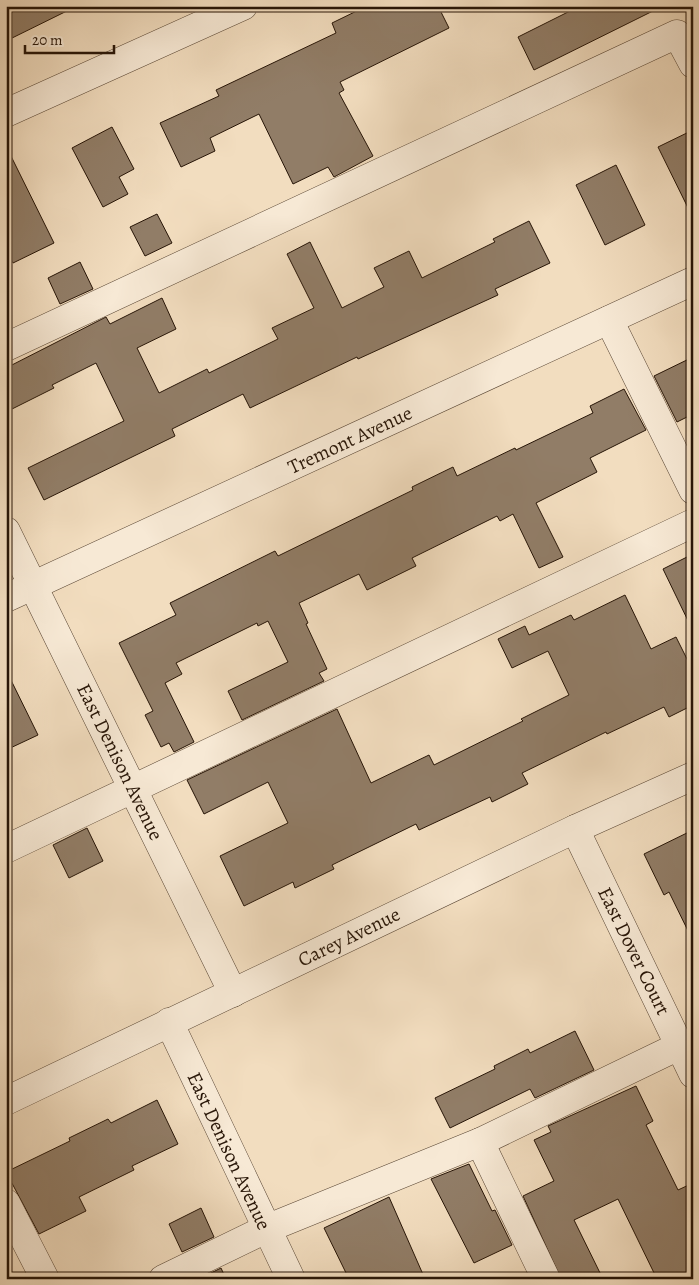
<svg xmlns="http://www.w3.org/2000/svg" width="699" height="1285" viewBox="0 0 699 1285" font-family="Alegreya,serif">
  <style>
    .building { fill: #917d67; stroke: #271507 }
    .lines { fill: none; stroke-linecap: round; stroke-linejoin: round }
    .minor-casing { stroke: #5a4735; stroke-width: 29 }
    .minor { stroke: #f7e9d5; stroke-width: 28 }
    .labels { text-anchor: middle; dominant-baseline: central; stroke-width: 5; stroke-linejoin: round; paint-order: stroke }
    .street-label { font-size: 20px; fill: #271507; stroke: #f7e9d5 }
  </style>
  <rect width="100%" height="100%" fill="#f2ddbf"/>
  <filter id="stains"><feTurbulence type="fractalNoise" baseFrequency=".004" numOctaves="4"/><feColorMatrix values="0 0 0 0 .2 0 0 0 0 .09 0 0 0 0 .02 0 0 0 .5 -.17"/></filter>
  <radialGradient id="worn" r=".72"><stop offset=".6" stop-color="#630" stop-opacity="0"/><stop offset="1" stop-color="#630" stop-opacity=".3"/></radialGradient>
  <g class="building">
    <polygon points="6,6 77,6 6,41"/>
    <polygon points="367,6 438,6 449,28 340,82 344,90 339,93 373,156 334,177 328,167 293,184 259,114 210,138 215,151 181,167 160,123 219,96 216,90 336,33 332,23"/>
    <polygon points="580,6 663,6 534,70 518,37"/>
    <polygon points="112,127 134,169 119,177 128,194 103,207 72,148"/>
    <polygon points="693,130 693,218 658,147"/>
    <polygon points="6,146 54,243 13,263 6,250"/>
    <polygon points="616,165 645,225 605,245 576,185"/>
    <polygon points="157,214 172,243 145,256 130,227"/>
    <polygon points="529,221 550,263 495,289 498,295 358,359 357,357 250,408 243,394 172,429 175,436 44,500 28,468 124,421 96,363 52,385 54,388 6,412 6,368 106,317 110,324 162,298 176,329 137,348 159,393 207,369 209,373 278,339 272,328 314,308 287,254 310,242 342,308 384,287 374,268 409,251 422,278 495,242 493,239"/>
    <polygon points="80,262 93,289 60,304 48,278"/>
    <polygon points="693,357 693,414 677,422 654,376"/>
    <polygon points="624,389 646,430 590,458 597,472 536,503 563,557 539,568 513,514 500,521 497,516 412,558 416,566 367,590 359,574 299,603 308,623 306,624 327,669 319,673 324,681 242,720 228,691 288,662 268,621 258,626 257,623 176,663 182,674 165,683 194,742 174,752 169,743 161,747 145,715 153,711 119,643 176,615 170,603 275,551 278,556 413,490 412,487 453,467 457,476 515,448 516,450 593,413 590,406"/>
    <polygon points="693,554 693,631 663,569"/>
    <polygon points="625,595 651,649 676,637 693,671 693,705 669,717 664,707 607,734 606,732 522,773 528,784 492,802 490,797 419,830 416,824 332,865 334,869 295,888 293,882 244,906 220,856 288,823 268,782 204,814 187,780 337,709 371,783 429,755 434,765 523,721 521,719 569,695 548,651 512,668 498,639 525,626 529,635 571,615 574,620"/>
    <polygon points="6,670 38,735 6,750"/>
    <polygon points="87,828 103,861 69,878 53,845"/>
    <polygon points="693,830 693,941 669,892 664,895 644,854"/>
    <polygon points="575,1031 594,1070 535,1098 530,1089 450,1128 435,1098 495,1069 494,1066 528,1049 530,1053"/>
    <polygon points="636,1086 653,1121 646,1125 678,1190 693,1183 693,1279 657,1279 618,1199 574,1220 603,1279 561,1279 523,1196 554,1181 534,1140 551,1132 548,1126"/>
    <polygon points="157,1100 178,1144 132,1166 134,1170 79,1197 86,1211 39,1234 6,1172 70,1141 69,1138 108,1119 111,1123"/>
    <polygon points="469,1164 492,1211 495,1210 512,1245 474,1263 431,1179"/>
    <polygon points="389,1197 425,1279 349,1279 324,1228"/>
    <polygon points="201,1208 214,1237 182,1252 169,1224"/>
    <polygon points="221,1268 226,1279 199,1279"/>
  </g>
  <g class="lines">
    <defs>
      <g id="minor">
        <polyline points="6,113 243,6"/>
        <polyline points="609,320 693,490"/>
        <polyline points="6,347 677,34 693,64"/>
        <polyline points="6,531 233,993"/>
        <polyline points="6,598 693,281"/>
        <polyline points="575,829 693,1074"/>
        <polyline points="6,849 693,523"/>
        <polyline points="169,1022 291,1279"/>
        <polyline points="6,1101 575,829 693,776"/>
        <polyline points="480,1142 546,1279"/>
        <polyline points="6,1203 45,1279"/>
        <polyline points="163,1279 266,1229 480,1142 679,1046"/>
      </g>
    </defs>
    <use href="#minor" class="minor-casing"/>
    <use href="#minor" class="minor"/>
  </g>
  <g class="labels">
    <g class="street-label">
      <text transform="translate(350 440) rotate(-25)">Tremont Avenue</text>
      <text transform="translate(120 762) rotate(64)">East Denison Avenue</text>
      <text transform="translate(349 937) rotate(-26)">Carey Avenue</text>
      <text transform="translate(634 951) rotate(64)">East Dover Court</text>
      <text transform="translate(229 1151) rotate(65)">East Denison Avenue</text>
    </g>
  </g>
  <rect width="699" height="1285" fill="none" stroke="#f2ddbf" stroke-width="25"/>
  <rect x="8" y="8" width="684" height="1270" fill="none" stroke="#271507" stroke-width="2.5"/>
  <rect x="12" y="12" width="674" height="1260" fill="none" stroke="#271507"/>
  <path d="M25 45v8h89v-8" fill="none" stroke="#271507" stroke-width="2.5"/>
  <text x="32" y="45" font-size="15" fill="#271507" stroke="#f7e9d5" stroke-width="4" paint-order="stroke">20 m</text>
  <rect width="100%" height="100%" filter="url(#stains)"/>
  <rect width="100%" height="100%" fill="url(#worn)"/>
</svg>
